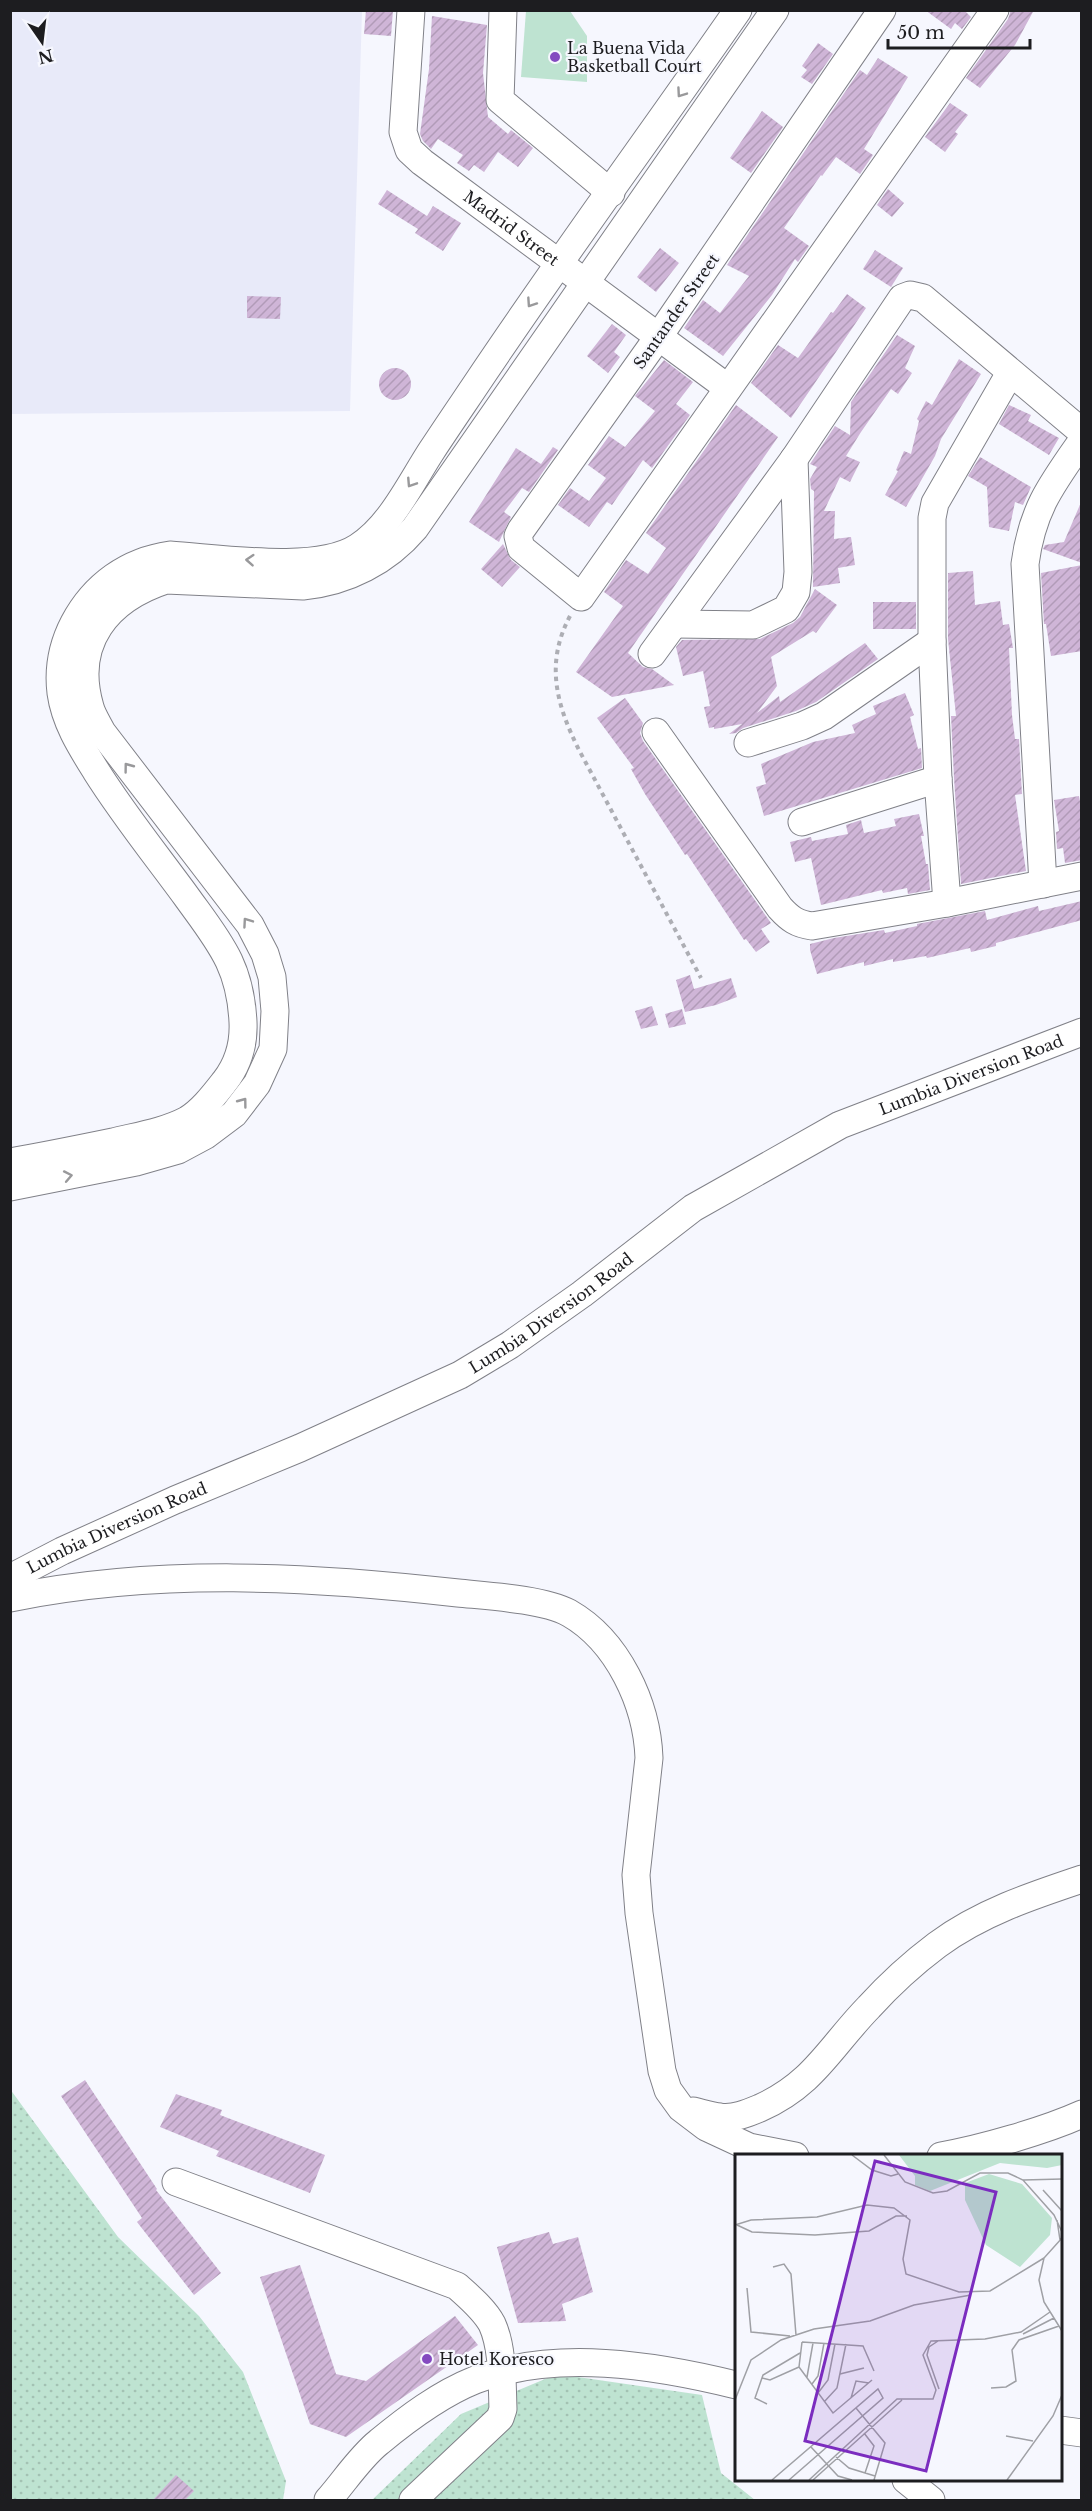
<svg xmlns="http://www.w3.org/2000/svg" width="1092" height="2511" viewBox="0 0 1092 2511" font-family="'Libre Baskerville',serif">
  <style>
    .built { fill: #e8eaf9 }
    .grass { fill: url(#grass-dots) }
    .garden { fill: #bee3d1 }
    .building { fill: url(#building-hatch) }
    .lines { fill: none; stroke-linecap: round; stroke-linejoin: round }
    .minor-casing { stroke: #808188; stroke-width: 29 }
    .path { stroke: #adaeb4; stroke-width: 4; stroke-dasharray: 4.5 4.5; stroke-linecap: butt }
    .minor { stroke: #fff; stroke-width: 27 }
    .oneway { stroke: #99999b }
    .poi-dot { fill: #844ac0; stroke: #f6f7fe; stroke-width: 2 }
    .labels { text-anchor: middle; dominant-baseline: central; stroke-width: 4.5; stroke-linejoin: round; paint-order: stroke }
    .poi-label { font-size: 16px; fill: #1d1d20; stroke: #f6f7fe; text-anchor: start }
    .street-label { font-size: 16px; fill: #1d1d20; stroke: #f6f7fe }
    .inset-road { fill: none; stroke: #9fa0a5; stroke-width: 1.5 }
    .view { fill: #7b2cbf; fill-opacity: 0.15; stroke: #7b2cbf; stroke-width: 3 }
    .inset-edge { fill: none; stroke: #1d1d20; stroke-width: 3 }
  </style>
  <defs>
    <pattern id="grass-dots" width="8" height="8" patternUnits="userSpaceOnUse" patternTransform="scale(1.5)"><rect width="8" height="8" fill="#bee3d1"/><path d="M2 2h.1M6 6h.1" fill="none" stroke="#a3c2b3" stroke-width="1.8" stroke-linecap="round"/></pattern>
    <pattern id="building-hatch" width="6" height="6" patternUnits="userSpaceOnUse" patternTransform="scale(1.5)"><rect width="6" height="6" fill="#cfb5d7"/><path d="M-1 1l2-2M0 6l6-6M5 7l2-2" fill="none" stroke="#b19bb8"/></pattern>
  </defs>
  <rect width="100%" height="100%" fill="#f6f7fe"/>
  <polygon class="built" points="10,11 362,11 350,411 11,414"/>
  <g class="grass">
    <polygon points="10,2089 118,2237 199,2316 243,2372 286,2481 283,2500 11,2500"/>
    <polygon points="557,2374 702,2395 721,2473 755,2500 372,2500 461,2414"/>
  </g>
  <polygon class="garden" points="526,11 570,11 587,36 587,82 521,77"/>
  <g class="building">
    <polygon points="366,10 393,10 391,36 364,34"/>
    <polygon points="925,10 964,10 971,17 962,29 955,23 951,29"/>
    <polygon points="1011,10 1034,10 1015,45 980,88 966,78 1008,19"/>
    <polygon points="432,16 487,25 483,73 488,117 508,134 511,130 533,148 518,167 498,152 484,172 474,165 469,171 457,163 463,155 438,139 431,149 423,141 420,134 429,69"/>
    <polygon points="818,43 833,54 812,84 801,77 807,70 802,66"/>
    <polygon points="878,58 908,77 864,149 873,155 860,174 836,157 822,176 821,175 784,228 809,246 798,262 795,259 772,295 723,356 684,328 703,300 720,313 749,276 727,265 860,70 867,75"/>
    <polygon points="950,103 968,115 955,132 958,134 945,152 925,137"/>
    <polygon points="762,111 783,127 751,173 730,158"/>
    <polygon points="888,189 904,203 892,217 877,205"/>
    <polygon points="387,190 427,216 433,206 461,223 443,251 415,233 418,229 378,204"/>
    <polygon points="660,248 679,263 656,292 637,277"/>
    <polygon points="875,250 903,268 891,287 863,269"/>
    <polygon points="847,294 866,308 791,418 751,383 778,345 798,358 831,312 833,313"/>
    <polygon points="247,296 281,297 280,319 247,318"/>
    <polygon points="612,324 626,335 614,352 620,357 608,373 587,356"/>
    <polygon points="897,335 915,346 905,368 912,373 898,394 891,389 861,432 846,456 860,462 850,482 840,477 824,511 835,511 834,539 851,537 855,565 838,568 840,583 813,587 814,491 811,489 810,479 817,467 810,464 835,426 850,435 851,402"/>
    <polygon points="959,359 981,374 941,439 935,456 906,507 885,495 898,471 896,470 904,451 911,454 919,421 917,419 926,401 932,405"/>
    <polygon points="664,360 693,382 676,404 690,415 652,468 643,460 612,505 607,502 589,527 558,505 570,488 589,501 606,478 588,465 609,436 625,447 655,411 635,396"/>
    <circle cx="395" cy="384" r="16"/>
    <polygon points="736,405 778,437 628,653 643,667 652,669 674,685 612,697 576,672 623,606 604,592 626,560 648,574 666,548 646,533"/>
    <polygon points="1009,405 1031,415 1028,421 1059,438 1049,455 999,424"/>
    <polygon points="553,447 558,450 529,492 522,488 504,512 511,517 499,542 469,522 516,448 541,464"/>
    <polygon points="980,457 1031,487 1023,505 1015,502 1009,531 989,527 987,487 968,476"/>
    <polygon points="1082,500 1082,563 1043,549 1045,545 1064,542"/>
    <polygon points="503,544 511,560 520,567 502,587 481,569"/>
    <polygon points="1082,565 1082,651 1051,656 1046,624 1044,624 1041,573"/>
    <polygon points="973,571 975,605 1000,601 1003,625 1009,624 1013,648 1009,648 1012,715 1015,739 1019,739 1022,794 1015,795 1026,871 961,884 954,778 951,716 956,716 948,639 948,573"/>
    <polygon points="815,589 837,605 816,633 813,631 771,657 777,686 757,713 779,696 780,702 865,643 878,659 816,702 796,711 743,728 736,733 729,734 742,724 714,729 714,727 709,728 704,707 710,706 703,671 683,676 676,647 682,640 760,639 793,623 800,617"/>
    <rect x="873" y="602" width="43" height="27"/>
    <polygon points="905,693 914,715 910,717 918,749 921,748 922,768 764,816 756,787 766,784 761,764 813,742 855,733 852,725 876,714 873,706"/>
    <polygon points="625,698 643,723 640,733 643,741 771,923 761,929 770,942 756,952 746,939 744,940 687,854 685,855 645,794 631,769 634,768 597,718"/>
    <polygon points="1079,796 1082,813 1082,860 1065,863 1063,848 1057,849 1056,832 1059,831 1054,800"/>
    <polygon points="919,814 924,836 921,836 926,864 928,864 930,890 908,894 907,888 883,893 882,890 821,905 811,858 795,862 790,842 811,837 812,841 848,834 846,825 861,820 864,833 896,826 894,819"/>
    <polygon points="1082,901 1082,920 996,943 996,946 971,952 970,948 927,958 926,956 893,962 893,959 864,966 864,962 817,974 810,950 810,944 834,938 884,930 885,933 917,926 917,924 985,911 987,920 1038,906 1039,911"/>
    <polygon points="690,975 694,989 731,978 737,997 716,1005 685,1012 676,980"/>
    <polygon points="652,1006 658,1025 641,1029 635,1011"/>
    <polygon points="682,1009 686,1024 669,1028 665,1014"/>
    <polygon points="85,2080 157,2189 156,2190 221,2273 194,2295 137,2222 142,2218 61,2096"/>
    <polygon points="176,2094 222,2110 220,2115 325,2155 310,2193 216,2156 219,2151 160,2127"/>
    <polygon points="549,2232 553,2244 578,2237 593,2292 562,2304 566,2321 518,2323 497,2247"/>
    <polygon points="300,2265 336,2374 366,2381 455,2316 478,2345 346,2437 310,2424 260,2277"/>
    <polygon points="176,2475 194,2491 185,2500 153,2500"/>
  </g>
  <g class="lines">
    <defs>
      <g id="minor">
        <path id="s1" d="M411 10 403 132 409 150 422 162 728 388"/>
        <polyline points="503,10 500,100 611,193"/>
        <polyline points="882,10 659,336 521,530 518,536 521,548 581,597 995,10"/>
        <polyline points="675,624 753,625 786,609 796,592 798,572 794,459"/>
        <polyline points="652,654 794,459 902,298 910,295 923,298 1082,432"/>
        <path d="M656 732 780 908C790 919 797 924 812 926L947 903 1082 876"/>
        <polyline points="748,743 802,726 824,716 932,641"/>
        <polyline points="802,822 938,779"/>
        <path d="M1043 884 1025 564C1032 510 1051 485 1082 441"/>
        <polyline points="947,903 938,779 932,641 932,518 935,503 1010,373"/>
        <path d="M10 1162C45 1156 79 1149 113 1142 137 1136 164 1132 187 1120 202 1111 214 1095 225 1081 238 1064 244 1043 243 1022 242 1001 238 980 229 961 218 938 201 917 186 896 156 855 123 814 96 771 81 747 65 722 61 693 58 669 63 644 74 623 94 585 128 561 170 555 219 558 317 574 358 547 391 526 411 482 432 450 449 424 467 398 485 371 567 249 654 131 738 10"/>
        <path d="M10 1187 136 1162 178 1150 206 1135 234 1114 257 1084 273 1049 275 1011 272 977 265 954 250 925 102 732C98 724 92 715 90 707 71 642 108 599 166 580L303 586C347 582 387 561 415 528L775 10"/>
        <path id="s2" d="M10 1578 62 1551 175 1500 300 1448 460 1375 510 1345 582 1294 693 1208 840 1125 1082 1032"/>
        <path d="M10 1598C158 1568 309 1576 458 1593 487 1596 543 1599 569 1613 618 1641 647 1704 649 1758L636 1875 639 1913 658 2044 662 2071 668 2090 681 2108 706 2127 749 2147 795 2156"/>
        <path d="M693 2111C702 2113 711 2116 720 2117 734 2119 748 2113 760 2108 814 2084 830 2047 869 2007 889 1985 913 1963 937 1945 980 1913 1031 1896 1082 1879"/>
        <path d="M941 2156C981 2149 1044 2131 1082 2114"/>
        <path d="M176 2182 457 2286C469 2297 484 2309 492 2324 503 2348 502 2383 503 2409L500 2418 413 2500"/>
        <polyline points="1060,2430 1082,2433"/>
        <polyline points="906,2480 931,2500"/>
        <path d="M328 2500C344 2482 360 2457 379 2442 408 2418 440 2394 475 2380 555 2349 655 2365 736 2385"/>
      </g>
    </defs>
    <use href="#minor" class="minor-casing"/>
    <path class="path" d="M570 616C545 663 556 704 579 750L701 978"/>
    <use href="#minor" class="minor"/>
  </g>
  <defs><path id="oneway-chevron" d="M-2-3.5L2.5 0L-2 3.5" fill="none" stroke-width="1.6" stroke-linecap="round" stroke-linejoin="round" transform="scale(1.5)"/></defs>
  <g class="oneway">
    <use href="#oneway-chevron" transform="translate(681 93) rotate(125)"/>
    <use href="#oneway-chevron" transform="translate(531 303) rotate(124)"/>
    <use href="#oneway-chevron" transform="translate(411 483) rotate(123)"/>
    <use href="#oneway-chevron" transform="translate(250 560) rotate(-176)"/>
    <use href="#oneway-chevron" transform="translate(128 767) rotate(-127)"/>
    <use href="#oneway-chevron" transform="translate(247 922) rotate(-125)"/>
    <use href="#oneway-chevron" transform="translate(243 1102) rotate(-53)"/>
    <use href="#oneway-chevron" transform="translate(68 1176) rotate(-11)"/>
  </g>
  <g class="poi-dot">
    <circle cx="555" cy="57" r="6"/>
    <circle cx="427" cy="2359" r="6"/>
  </g>
  <g class="labels">
    <g class="poi-label">
      <text x="567" y="48">La Buena Vida<tspan x="567" dy="18">Basketball Court</tspan></text>
      <text x="439" y="2359">Hotel Koresco</text>
    </g>
    <g class="street-label">
      <text stroke="none"><textPath href="#s1" startOffset="270">Madrid Street</textPath></text>
      <text transform="translate(676 311) rotate(-55)">Santander Street</text>
      <text stroke="none"><textPath href="#s2" startOffset="1090">Lumbia Diversion Road</textPath></text>
      <text stroke="none"><textPath href="#s2" startOffset="604">Lumbia Diversion Road</textPath></text>
      <text stroke="none"><textPath href="#s2" startOffset="118">Lumbia Diversion Road</textPath></text>
    </g>
  </g>
  <g transform="translate(735 2154)">
    <rect width="327" height="327" fill="#f6f7fe"/>
    <path d="M164 1H327V11L312 14 265 9 195 37 180 31V22ZM254 20 287 30 317 64 315 81 285 113 251 91 230 46V29Z" fill="#bee3d1"/>
    <path class="inset-road" d="M117 1 137 16 156 22 163 20M149 1 170 28 198 39 212 37 245 19H273L288 26 319 61 327 78M288 26 327 25M308 36 327 57M322 66 325 86M0 71 16 66 82 63 132 51 159 54 175 66 168 105 171 120 224 138 255 137 309 104M2 71 17 78 80 81 134 77 161 62H172M327 84 309 104 304 126 309 148 327 177M38 113 49 110 56 120 61 181M12 134 16 178 55 182M288 180 319 164M203 187 194 193 192 201 204 235M67 188 64 213 98 259 137 226M67 188 128 192 139 217M105 220 129 214M72 223 78 189M27 224 35 226 64 213M77 230 83 222 89 189M256 234 271 233 281 227 277 196 284 186 324 172M83 239 93 226 100 190M116 244 121 227 134 229M0 246 16 206 46 186 79 175 135 167 179 151 236 141M89 248 102 234 111 190M32 250 20 244 28 221 65 199M121 254 150 289 139 326M129 279 139 292 130 319M271 282 298 287M76 293 103 322 117 326M101 303 114 314 140 322M37 326 143 235 148 244 54 326M74 326 162 245H198L201 236 188 201 196 187 250 185 286 178 315 158M78 326 167 246M272 326 318 262 327 241"/>
    <path class="view" d="M140 7 261 38 191 317 70 287Z"/>
    <rect width="327" height="327" class="inset-edge"/>
  </g>
  <rect width="1092" height="2511" fill="none" stroke="#1d1d20" stroke-width="24"/>
  <g transform="translate(42 42) rotate(166)" stroke="#f6f7fe" stroke-width="4.5" paint-order="stroke">
  <path d="M0-4.5L10 22L0 15L-10 22Z" fill="#1d1d20"/>
  <text y="-9" font-size="16" font-weight="bold" text-anchor="middle" fill="#1d1d20">N</text>
  </g>
  <path d="M888 39v9h142v-9" fill="none" stroke="#1d1d20" stroke-width="3"/>
  <text x="897" y="39" font-size="18" fill="#1d1d20" stroke="#f6f7fe" stroke-width="4.5" paint-order="stroke">50 m</text>
</svg>
